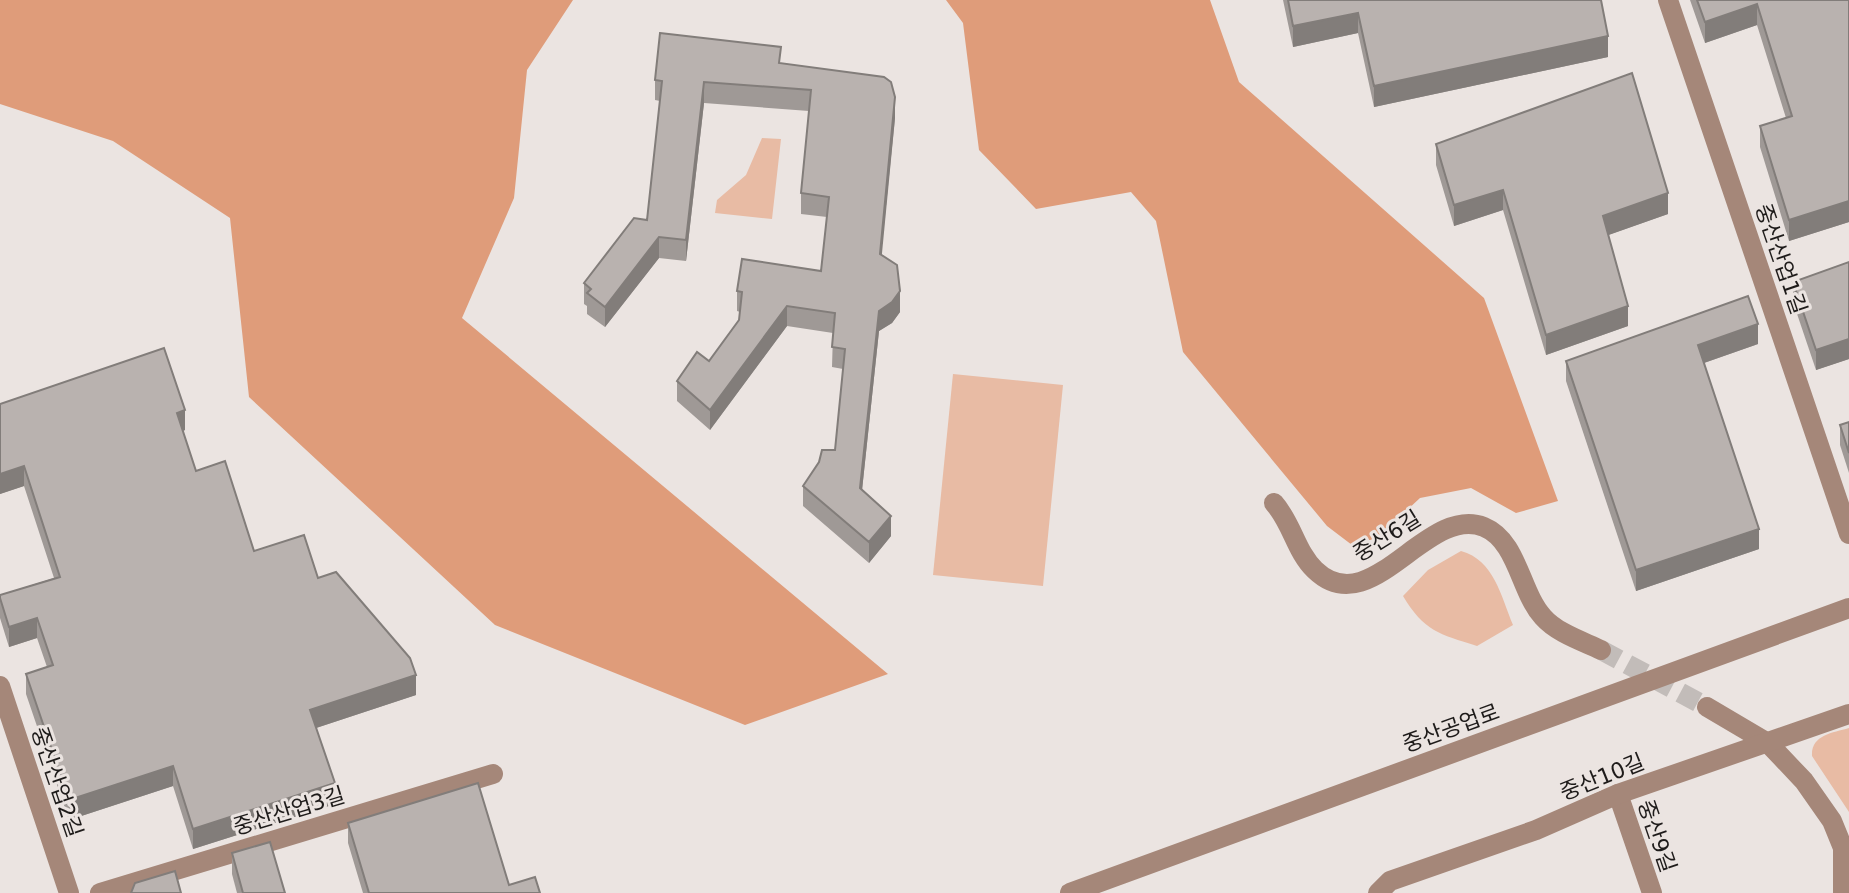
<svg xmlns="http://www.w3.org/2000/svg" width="1849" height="893" viewBox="0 0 1849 893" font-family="'DejaVu Sans','Noto Sans KR',sans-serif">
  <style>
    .green { fill: #e8bba4 }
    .forest { fill: #df9c7a }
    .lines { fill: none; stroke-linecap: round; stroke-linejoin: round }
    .minor-tunnel { stroke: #c2bcb9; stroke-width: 20; stroke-dasharray: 20 10; stroke-linecap: butt }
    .minor { stroke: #a58779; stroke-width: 20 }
    .wall { fill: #9f9996 }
    .shaded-wall { fill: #827d7a }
    .building { fill: #b9b2af; stroke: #827d7a; stroke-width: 2 }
    .labels { text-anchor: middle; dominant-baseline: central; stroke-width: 6; stroke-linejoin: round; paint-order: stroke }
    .street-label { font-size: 22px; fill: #1e1b1a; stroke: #ebe4e1 }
  </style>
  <rect width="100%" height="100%" fill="#ebe4e1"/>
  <g class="green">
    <polygon points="762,138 781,139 772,219 715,213 717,200 746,175"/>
    <polygon points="953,374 1063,385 1043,586 933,575"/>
    <path d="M1461 551C1494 560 1501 596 1513 625L1477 646C1439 634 1424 631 1403 596L1428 570Z"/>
    <path d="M1849 728V812L1812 756C1811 735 1832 733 1849 728Z"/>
  </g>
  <g class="forest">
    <polygon points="0,0 573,0 527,70 514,198 462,318 888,674 745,725 495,625 249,397 230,218 113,141 0,104"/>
    <polygon points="946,0 1210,0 1239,82 1484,298 1558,501 1516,513 1471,488 1420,498 1377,538 1352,545 1327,526 1183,352 1156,221 1131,192 1036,209 979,150 963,23"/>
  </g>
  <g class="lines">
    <polyline class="minor-tunnel" points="1601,650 1707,707"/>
    <g class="minor">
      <polyline points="1668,0 1849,534"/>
      <path d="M1274 503C1292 523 1296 552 1315 570 1371 624 1426 504 1484 527 1518 541 1520 592 1543 617 1557 633 1582 641 1601 650"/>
      <polyline points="0,686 69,893"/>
      <polyline points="1707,707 1768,743 1804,781 1832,821 1843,848 1843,893"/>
      <polyline points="1618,794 1652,893"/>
      <polyline points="100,893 493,774"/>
      <polyline points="1070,893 1849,608"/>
      <polyline points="1378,893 1390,881 1536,830 1618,794 1849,714"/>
    </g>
  </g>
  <g class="wall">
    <polygon points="1283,0 1601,0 1608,57 1374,107 1358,33 1293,47"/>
    <polygon points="1690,0 1849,0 1849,222 1789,241 1760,147 1760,126 1786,118 1757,25 1705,43"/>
    <polygon points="781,63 895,118 881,255 900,312 892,323 879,331 862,490 891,536 869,563 803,506 803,486 835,450 843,369 832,367 833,333 787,326 710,430 677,401 677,381 709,361 739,320 740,312 737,311 737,291 821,271 827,217 801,214 801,193 809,111 704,103 686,261 659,258 605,327 587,314 587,306 584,304 584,283 647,220 660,101 655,100 655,80"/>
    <polygon points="1436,144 1668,214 1608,235 1628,326 1546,355 1503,210 1454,226 1436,165"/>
    <polygon points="1849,262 1849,359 1816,370 1793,302 1793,282"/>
    <polygon points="1758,344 1704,363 1759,549 1636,591 1566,381 1566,361"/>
    <polygon points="0,404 185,430 183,431 196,471 254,551 318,578 416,695 316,728 335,804 193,849 173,786 69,820 26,694 26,674 47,667 37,638 9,647 0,618 0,595 54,578 24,486 0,494"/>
    <polygon points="1849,422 1849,473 1840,445 1840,425"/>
    <polygon points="348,823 509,885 540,893 363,893 348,843"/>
    <polygon points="232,853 285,893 237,893 232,874"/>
  </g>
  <g class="shaded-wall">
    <polygon points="1757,4 1757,25 1705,43 1705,22"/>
    <polygon points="1358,13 1358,33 1293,47 1293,26"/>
    <polygon points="1608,36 1608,57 1374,107 1374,86"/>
    <polygon points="704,82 704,103 686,261 686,240"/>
    <polygon points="895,97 895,118 880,274 880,254"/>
    <polygon points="1503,190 1503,210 1454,226 1454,205"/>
    <polygon points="1668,193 1668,214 1603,237 1603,216"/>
    <polygon points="1849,201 1849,222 1789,241 1789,220"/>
    <polygon points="659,237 659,258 605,327 605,307"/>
    <polygon points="900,291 900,312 892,323 879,331 860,509 860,488 879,311"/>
    <polygon points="787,306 787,326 710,430 710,410"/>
    <polygon points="1628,306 1628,326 1546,355 1546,335"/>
    <polygon points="1758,324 1758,344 1698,365 1698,345"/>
    <polygon points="1849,339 1849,359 1816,370 1816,350"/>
    <polygon points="185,410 185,430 177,433 177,413"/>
    <polygon points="24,466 24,486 0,494 0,474"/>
    <polygon points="891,516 891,536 869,563 869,542"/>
    <polygon points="1759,529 1759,549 1636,591 1636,570"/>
    <polygon points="37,618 37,638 9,647 9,627"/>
    <polygon points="416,675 416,695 310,730 310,710"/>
    <polygon points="173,766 173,786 69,820 69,800"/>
    <polygon points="335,783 335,804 193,849 193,829"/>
  </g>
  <g class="building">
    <polygon points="1288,0 1601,0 1608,36 1374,86 1358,13 1293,26"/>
    <polygon points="1697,0 1849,0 1849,201 1789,220 1760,126 1792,116 1757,4 1705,22"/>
    <polygon points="660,33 781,47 779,63 884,77 891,82 895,97 880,254 897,265 900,291 892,302 879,311 860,488 891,516 869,542 803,486 819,462 822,450 835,450 845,349 832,347 835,313 787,306 710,410 677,381 697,352 709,361 739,320 742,292 737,291 742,259 821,271 829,197 801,193 811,90 704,82 686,240 659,237 605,307 587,293 591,289 584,283 634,218 647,220 662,81 655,80"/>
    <polygon points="1632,73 1668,193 1603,216 1628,306 1546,335 1503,190 1454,205 1436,144"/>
    <polygon points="1849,262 1849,339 1816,350 1793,282"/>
    <polygon points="1748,296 1758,324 1698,345 1759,529 1636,570 1566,361"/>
    <polygon points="164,348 185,410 177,413 196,471 225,461 254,551 304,535 318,578 336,572 410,658 416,675 310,710 335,783 193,829 173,766 69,800 26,674 53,665 37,618 9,627 0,598 0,595 60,577 24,466 0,474 0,404"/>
    <polygon points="1849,422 1849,453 1840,425"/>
    <polygon points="478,783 509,885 535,877 540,893 369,893 348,823"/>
    <polygon points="270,842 285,893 243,893 232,853"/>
    <polygon points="175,871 181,893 131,893 135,883"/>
  </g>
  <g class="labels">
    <g class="street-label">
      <text transform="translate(1781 259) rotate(71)">중산산업1길</text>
      <text transform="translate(1387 536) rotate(-32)">중산6길</text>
      <text transform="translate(1451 728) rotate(-20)">중산공업로</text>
      <text transform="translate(1602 777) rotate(-22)">중산10길</text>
      <text transform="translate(57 782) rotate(71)">중산산업2길</text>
      <text transform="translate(289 811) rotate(-17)">중산산업3길</text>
      <text transform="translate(1657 836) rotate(71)">중산9길</text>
    </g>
  </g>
</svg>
